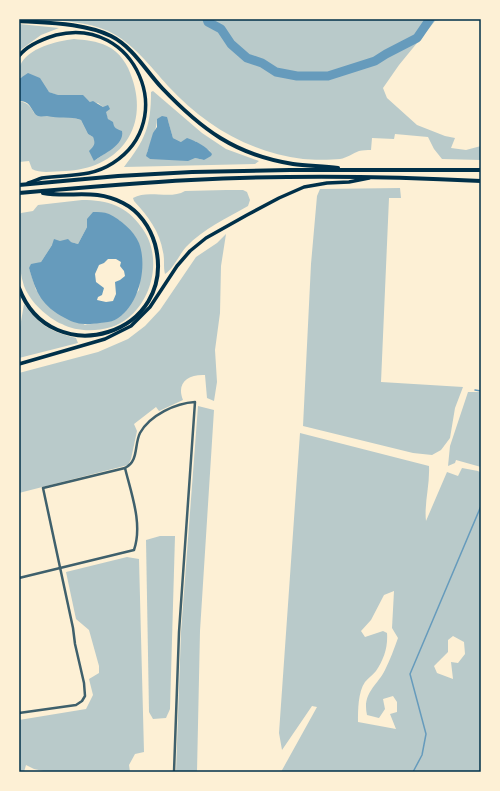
<svg xmlns="http://www.w3.org/2000/svg" width="500" height="791" viewBox="0 0 500 791" font-family="'Exo 2',sans-serif">
  <style>
    .green { fill: #b9caca; fill-rule: evenodd }
    .water { fill: #669bbc; fill-rule: evenodd }
    .lines { fill: none; stroke-linecap: round; stroke-linejoin: round }
    .stream { stroke: #669bbc; stroke-width: 1.5 }
    .river { stroke: #669bbc; stroke-width: 9 }
    .minor { stroke: #3f606c; stroke-width: 2.5 }
    .primary { stroke: #003049; stroke-width: 3.5 }
    .trunk { stroke: #003049; stroke-width: 4 }
    .neatline { fill: none; stroke: #003049; stroke-width: 1.5 }
  </style>
  <rect width="100%" height="100%" fill="#fdf0d5"/>
  <g class="green">
    <path d="M43 19H446L435 21 399 65 383 88 387 98 417 125 445 136 455 138 451 148 466 150 481 146V160L442 159 434 149 428 137 395 134 394 139 372 138 371 150C367 150 363 150 359 151 353 153 347 158 340 159 331 160 312 160 303 159 249 152 205 126 168 86 151 67 132 42 108 31 87 22 65 21 43 19Z"/>
    <polygon points="19,24 59,28 41,35 19,51"/>
    <path d="M74 39C85 40 97 41 107 46 120 52 128 65 132 78 150 130 117 169 65 171 54 171 41 174 32 169L29 161 19 162V101C27 103 30 105 34 113 50 117 66 115 81 120L88 134 93 137 95 141 94 161 104 154 116 129 108 119 103 107 98 103 90 102 82 95H57L49 92 21 77 19 79C19 75 18 69 20 66 27 48 57 41 74 39Z"/>
    <path d="M153 91 202 133 226 149 259 161 255 164 124 167C145 140 151 127 151 92ZM157 119 168 121 173 138 181 142 195 141 210 151 204 160 195 158 150 159 147 152C151 144 157 128 157 119Z"/>
    <polygon points="400,188 401,198 389,198 381,382 463,387 455,408 450,438 441,450 432,455 413,453 303,426 311,264 317,196 320,189"/>
    <path d="M226 190H243L247 192 250 200 248 206C227 218 203 229 186 247 179 255 174 268 165 274 163 267 165 259 163 252 160 232 148 216 134 201L133 198C148 189 170 200 185 191Z"/>
    <path d="M82 200C108 200 127 206 142 228 162 255 154 297 128 318 112 332 80 334 62 324 58 323 55 320 51 318 40 310 29 299 24 286 17 264 19 239 19 216L21 213 33 211 38 205ZM87 219 119 220 134 235 139 244 142 262 139 290 115 320 85 325 36 290 29 268 41 262 52 245 71 242 78 244 87 227Z"/>
    <path d="M226 234 221 266 220 313 215 350 217 382 214 401 207 398 205 375C188 374 176 383 183 400L159 411 156 407 134 424 137 431 131 459 128 465 19 493V373L98 352 128 339 145 326 160 310 196 257 217 243Z"/>
    <path d="M24 304C40 326 50 331 76 338L78 343 19 358V333Z"/>
    <polygon points="468,392 481,392 481,467 456,460 455,463 448,466 450,446"/>
    <polygon points="198,406 214,410 200,631 197,772 176,772 181,632"/>
    <path d="M300 433 429 466C430 485 424 503 426 521L447 472 458 476 462 468 478 471 481 473V772H281L317 707 312 706 282 750 279 733ZM394 591 392 628 398 638C394 649 390 660 385 670 377 686 362 693 367 715L379 718 385 709 383 699 393 696 397 702V712L390 714 396 729 358 722C358 710 358 692 365 682 368 678 373 675 376 671 384 659 388 647 387 633L383 631 365 637 361 631 371 620 384 595ZM453 636 464 642 465 654 458 663 451 662 453 679 437 673 434 666 448 652V640Z"/>
    <polygon points="160,536 175,536 170,709 166,718 153,719 149,712 146,540"/>
    <polygon points="127,557 139,559 144,752 135,754 129,765 130,772 48,772 34,769 26,765 24,772 19,772 19,720 86,709 93,695 89,679 99,673 99,666 89,630 76,619 66,572"/>
  </g>
  <g class="water">
    <path d="M28 73 40 78 49 92 58 95H83L90 102 93 101 103 107 108 105 110 109 106 112 108 119 113 122C114 128 116 129 122 131 125 145 103 154 94 161L89 151C94 146 96 144 93 137L88 134 81 120C70 116 58 119 47 116 44 116 41 117 38 116 32 113 32 105 25 102 23 101 21 101 19 101V79Z"/>
    <path d="M162 116 167 117 173 138 181 142 187 138C196 141 206 146 212 154L211 156 204 160 195 158 188 161 150 159 146 156 153 133 157 127V119Z"/>
    <path d="M93 212C98 212 104 212 109 214 120 219 134 231 139 243 148 267 139 307 115 320 111 322 105 322 100 323 87 325 77 325 65 318 42 306 36 293 29 268L31 264 41 262 52 245 54 239 60 241 68 239 71 242 78 244 87 227V219ZM108 259H116L121 262 120 266 124 271 125 276 120 280 115 282 116 294 113 301 106 302 97 300 98 297 102 295 104 288 96 282 95 274 99 265 104 263Z"/>
  </g>
  <g class="lines">
    <g class="stream">
      <polyline points="475,390 481,391"/>
      <polyline points="413,772 422,755 426,734 410,674 481,506"/>
    </g>
    <polyline class="river" points="207,19 208,22 221,29 231,44 247,58 262,63 276,72 297,76 328,76 375,61 386,54 417,38 430,19"/>
    <g class="minor">
      <path d="M19 578 134 550C143 524 131 493 125 468"/>
      <path d="M19 713 76 705 82 701 85 696 84 683 75 644 73 628 43 488 125 468C139 461 134 445 140 433 150 415 176 403 195 402L179 632 174 772"/>
    </g>
    <g class="primary">
      <path d="M19 56C27 45 43 39 56 35 135 15 180 120 113 163 90 178 68 174 42 178 38 179 33 182 28 183"/>
      <polyline points="19,364 105,339 131,326 150,307 177,266 190,251 206,238 247,215 279,198 304,187 327,183 349,182 369,178"/>
    </g>
    <g class="trunk">
      <path d="M19 21C49 23 84 23 111 36 133 47 146 71 162 88 201 129 235 155 293 164 307 166 323 166 338 168"/>
      <polyline points="19,185 118,176 192,172 290,170 481,170"/>
      <path d="M19 193C76 188 133 183 191 180 287 175 384 176 481 181"/>
      <path d="M19 288C51 373 179 335 155 244 150 227 139 211 123 203 94 188 72 198 43 193"/>
    </g>
  </g>
  <rect width="500" height="791" fill="none" stroke="#fdf0d5" stroke-width="40"/>
  <rect x="20" y="20" width="460" height="751" class="neatline"/>
</svg>
